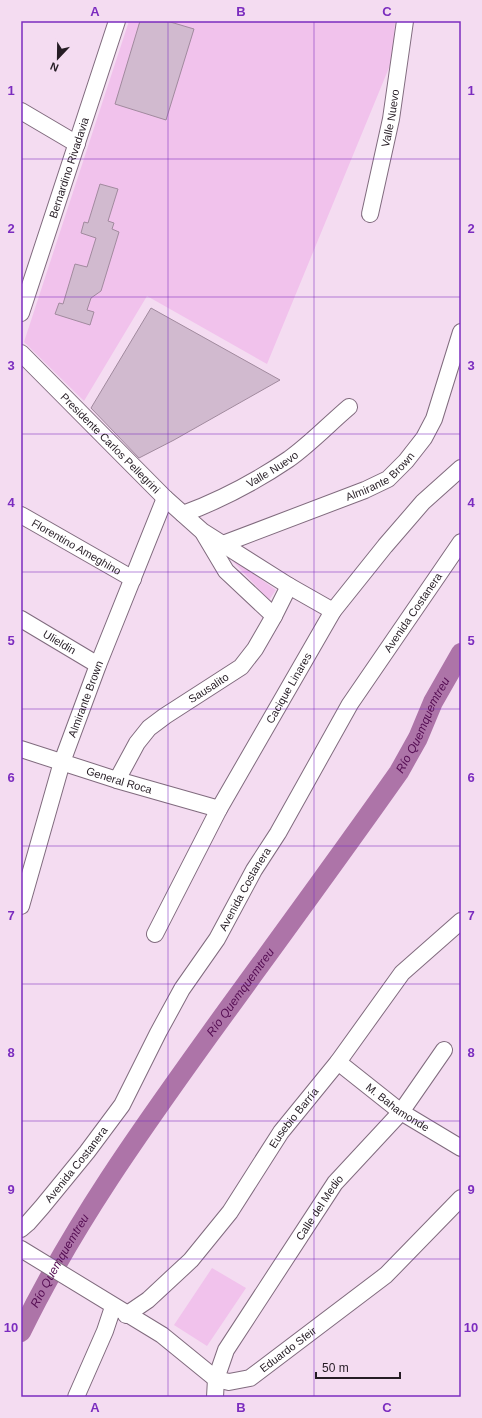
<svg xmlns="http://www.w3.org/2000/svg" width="482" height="1418" viewBox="0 0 482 1418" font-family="Helvetica,sans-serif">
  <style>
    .green { fill: #f1c2ec }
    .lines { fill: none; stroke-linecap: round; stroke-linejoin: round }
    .river { stroke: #ad74a8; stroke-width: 20 }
    .building { fill: #d1bacf; stroke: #a18a9e }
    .minor-casing { stroke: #806b7e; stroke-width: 18 }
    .minor { stroke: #fff; stroke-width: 16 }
    .grid { fill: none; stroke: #7b2cbf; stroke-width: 1; stroke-opacity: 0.55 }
    .labels { text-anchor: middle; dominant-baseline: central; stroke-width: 4; stroke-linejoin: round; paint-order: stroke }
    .street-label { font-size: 11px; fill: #251c24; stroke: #f4dcf1 }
    .water-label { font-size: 12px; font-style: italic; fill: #550d53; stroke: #f4dcf1 }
    .neatline { fill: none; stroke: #7b2cbf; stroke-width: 1.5 }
    .grid-label { font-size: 13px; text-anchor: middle; font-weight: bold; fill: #7b2cbf }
  </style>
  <rect width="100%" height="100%" fill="#f4dcf1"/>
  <g class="green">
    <polygon points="129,21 395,21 393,58 267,364 147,296 84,401 24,342"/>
    <polygon points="227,555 276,590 269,600"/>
    <polygon points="212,1268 246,1288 207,1346 174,1325"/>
  </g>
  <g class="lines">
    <path class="river" id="s1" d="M21 1332C73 1225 141 1130 210 1034 273 947 337 860 399 772L418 738 433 702 461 653"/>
  </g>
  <g class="building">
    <polygon points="140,21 167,21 194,29 166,120 115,104"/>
    <polygon points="100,184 118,189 108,221 114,223 112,229 119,232 101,291 91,298 87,310 94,312 90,325 55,314 59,303 63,304 75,264 87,267 96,238 81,233 84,222 88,223"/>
    <polygon points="151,308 280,380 174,440 139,458 91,408"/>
  </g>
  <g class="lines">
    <defs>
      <g id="minor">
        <polyline points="21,111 77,144"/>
        <path id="s2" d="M370 214 391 119 405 21"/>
        <path id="s3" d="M21 313 117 21"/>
        <path id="s4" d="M21 353 165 498 202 531 289 586 333 611"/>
        <path id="s5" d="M183 514C218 501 258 480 289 459 310 444 329 424 349 407"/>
        <path id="s6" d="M21 515 133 579"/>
        <polyline points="204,534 226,571 274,616"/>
        <path id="s7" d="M223 544 365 490 388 479 406 461 424 438 434 419 461 332"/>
        <path id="s8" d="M21 619 98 665"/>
        <path id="s9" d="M21 749 117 780 219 809"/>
        <path id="s10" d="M117 780 137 743 149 728 165 716 241 667 255 649 274 616 289 586"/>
        <path id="s11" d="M21 906 62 762 98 665 165 498"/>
        <path id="s12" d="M155 934 219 809 333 611 385 546 423 502 461 468"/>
        <path id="s13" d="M338 1062 401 1112 461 1148"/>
        <path id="s14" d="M21 1229 28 1223 42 1207 87 1152 122 1105 158 1033 182 989 217 939 254 870 278 833 350 704 461 542"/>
        <path id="s15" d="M21 1249 162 1335 216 1379 229 1382 250 1378 386 1275 461 1198"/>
        <path id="s16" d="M126 1315 148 1300 191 1260 230 1212 281 1132 338 1062 402 973 461 921"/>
        <polyline points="76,1397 105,1331 113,1307"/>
        <path id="s17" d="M215 1397 216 1379 226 1350 335 1183 401 1112 444 1050"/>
      </g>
    </defs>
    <use href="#minor" class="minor-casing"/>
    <use href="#minor" class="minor"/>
  </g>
  <path class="grid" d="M168 21V1397M314 21V1397M21 159H461M21 297H461M21 434H461M21 572H461M21 709H461M21 846H461M21 984H461M21 1121H461M21 1259H461"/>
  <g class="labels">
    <g class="street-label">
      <text stroke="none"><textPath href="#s2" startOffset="98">Valle Nuevo</textPath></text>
      <text stroke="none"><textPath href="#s3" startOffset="153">Bernardino Rivadavia</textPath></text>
      <text stroke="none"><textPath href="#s4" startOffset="127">Presidente Carlos Pellegrini</textPath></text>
      <text stroke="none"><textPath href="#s5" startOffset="100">Valle Nuevo</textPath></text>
      <text stroke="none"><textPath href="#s7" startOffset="172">Almirante Brown</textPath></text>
      <text stroke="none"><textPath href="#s6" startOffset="64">Florentino Ameghino</textPath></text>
      <text stroke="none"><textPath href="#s14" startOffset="733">Avenida Costanera</textPath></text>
      <text stroke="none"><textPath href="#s8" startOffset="45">Ulieldin</textPath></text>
      <text stroke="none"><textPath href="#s10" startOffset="133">Sausalito</textPath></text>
      <text stroke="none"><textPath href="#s12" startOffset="280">Cacique Linares</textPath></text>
      <text stroke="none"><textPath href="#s11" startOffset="217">Almirante Brown</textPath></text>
      <text stroke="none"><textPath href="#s9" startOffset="103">General Roca</textPath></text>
      <text stroke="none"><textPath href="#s14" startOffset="409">Avenida Costanera</textPath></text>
      <text stroke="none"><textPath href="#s13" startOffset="75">M. Bahamonde</textPath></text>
      <text stroke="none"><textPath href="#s16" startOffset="261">Eusebio Barría</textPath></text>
      <text stroke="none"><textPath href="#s14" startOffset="85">Avenida Costanera</textPath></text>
      <text stroke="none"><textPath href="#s17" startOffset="219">Calle del Medio</textPath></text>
      <text stroke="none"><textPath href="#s15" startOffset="317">Eduardo Sfeir</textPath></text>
    </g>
    <g class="water-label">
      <text stroke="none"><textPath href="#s1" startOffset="729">Río Quemquemtreu</textPath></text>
      <text stroke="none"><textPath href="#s1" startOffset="405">Río Quemquemtreu</textPath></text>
      <text stroke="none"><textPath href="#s1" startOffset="81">Río Quemquemtreu</textPath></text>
    </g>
  </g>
  <rect width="482" height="1418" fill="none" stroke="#f4dcf1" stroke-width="44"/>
  <g transform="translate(58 58) rotate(202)" stroke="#f4dcf1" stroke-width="3" paint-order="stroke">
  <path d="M0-3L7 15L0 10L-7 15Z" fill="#251c24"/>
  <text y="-6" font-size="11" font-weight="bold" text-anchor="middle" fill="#251c24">N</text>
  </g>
  <path d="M316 1372v6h84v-6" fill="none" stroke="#251c24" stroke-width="2"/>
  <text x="322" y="1372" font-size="12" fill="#251c24" stroke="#f4dcf1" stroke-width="3" paint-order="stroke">50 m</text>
  <rect x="22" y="22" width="438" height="1374" class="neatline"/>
  <g class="grid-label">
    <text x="95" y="16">A</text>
    <text x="241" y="16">B</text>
    <text x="387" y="16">C</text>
    <text x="11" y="95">1</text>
    <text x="471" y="95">1</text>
    <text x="11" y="233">2</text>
    <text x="471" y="233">2</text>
    <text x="11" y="370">3</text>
    <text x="471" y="370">3</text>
    <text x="11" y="507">4</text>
    <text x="471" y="507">4</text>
    <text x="11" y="645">5</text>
    <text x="471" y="645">5</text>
    <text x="11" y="782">6</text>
    <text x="471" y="782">6</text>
    <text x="11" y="920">7</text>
    <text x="471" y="920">7</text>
    <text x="11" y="1057">8</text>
    <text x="471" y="1057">8</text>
    <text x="11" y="1194">9</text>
    <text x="471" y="1194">9</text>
    <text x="11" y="1332">10</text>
    <text x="471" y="1332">10</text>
    <text x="95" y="1412">A</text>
    <text x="241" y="1412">B</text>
    <text x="387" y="1412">C</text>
  </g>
</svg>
